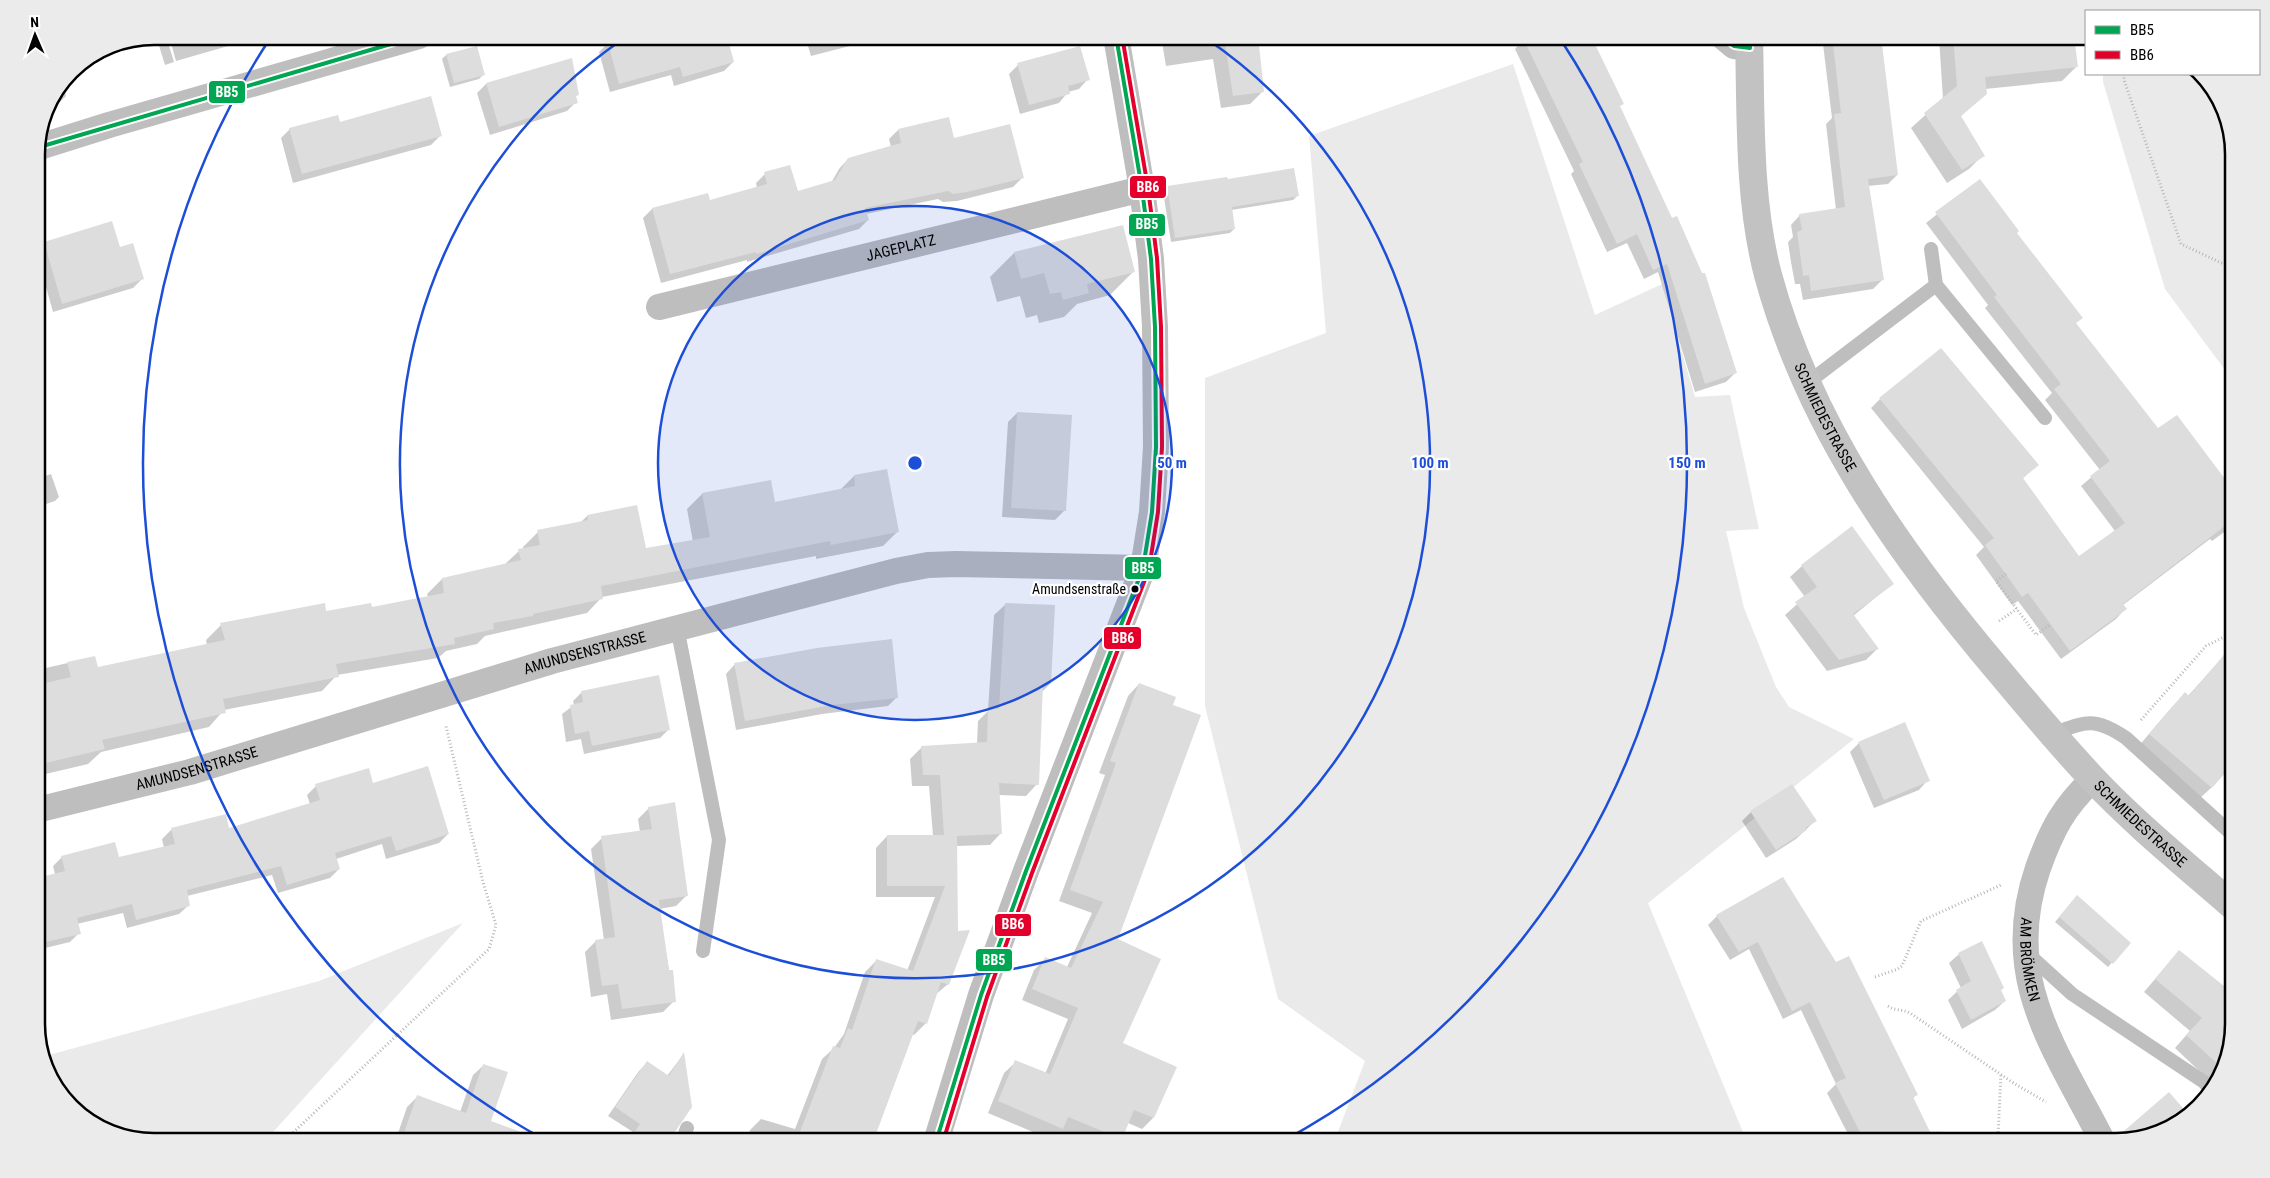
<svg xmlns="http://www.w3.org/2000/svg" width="2270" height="1178" viewBox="0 0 2270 1178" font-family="'Roboto Condensed',sans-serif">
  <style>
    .green { fill: #eaeaea }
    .shadow { fill: #0003 }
    .building { fill: #ddd }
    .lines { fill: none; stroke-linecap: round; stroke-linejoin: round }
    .path { stroke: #b8b8b8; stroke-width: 3; stroke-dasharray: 1 2.5; stroke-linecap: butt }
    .lane { stroke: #bebebe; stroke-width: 14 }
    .street { stroke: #bebebe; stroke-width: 26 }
    .secondary { stroke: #c2c2c2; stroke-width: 28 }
    .bus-1-casing { stroke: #fff; stroke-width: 8 }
    .bus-2-casing { stroke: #fff; stroke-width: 8 }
    .bus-1 { stroke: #00a651; stroke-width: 4 }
    .bus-2 { stroke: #e4002b; stroke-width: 4 }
    .ring { fill: none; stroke: #1d4ed8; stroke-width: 2.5 }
    .bus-dot { fill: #000; stroke: #fff; stroke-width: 2 }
    .labels { text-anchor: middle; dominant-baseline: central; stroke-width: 4.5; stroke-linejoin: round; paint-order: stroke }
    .bus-label { font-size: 14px; fill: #000; stroke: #fff; text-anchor: end }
    .street-label { font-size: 15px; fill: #000; stroke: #fff }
    .rim { fill: none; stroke: #000; stroke-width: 2.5 }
    .centre { fill: #1d4ed8; stroke: #fff; stroke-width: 2.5 }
    .ring-label { font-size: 15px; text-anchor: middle; font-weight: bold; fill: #1d4ed8; stroke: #fff; stroke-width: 4.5; stroke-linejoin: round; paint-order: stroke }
    .line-badge { stroke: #fff; stroke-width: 2 }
    .badge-label { font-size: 14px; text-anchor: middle; font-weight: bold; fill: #fff }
  </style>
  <rect width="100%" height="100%" fill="#fff"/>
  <g class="green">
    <polygon points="1513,64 1595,315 1662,284 1695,397 1730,395 1759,529 1726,531 1744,608 1776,687 1789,707 1854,739 1648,903 1747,1142 1334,1142 1365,1061 1278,999 1205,706 1205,378 1326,333 1309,136"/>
    <polygon points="2103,74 2197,74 2214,89 2234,146 2234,382 2165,289 2103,82"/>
    <polygon points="463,923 264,1142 154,1142 102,1129 56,1090 49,1055 319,981"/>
  </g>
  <g class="shadow">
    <polygon points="156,36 166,36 174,62 165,65"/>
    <polygon points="169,36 263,36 176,61"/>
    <polygon points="805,36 876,36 873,40 811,56"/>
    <polygon points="1161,36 1248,36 1262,92 1250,104 1221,108 1213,59 1166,66"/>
    <polygon points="1822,36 1880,36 1897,175 1888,184 1868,186 1882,280 1873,289 1803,300 1800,284 1795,284 1791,262 1788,242 1793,237 1791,225 1800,215 1836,210 1826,124 1832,118"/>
    <polygon points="1940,36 2073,36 2076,67 2062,81 1985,89 1986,93 1960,117 1983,155 1969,169 1947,183 1911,128 1943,99 1939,38"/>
    <polygon points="1524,39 1619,107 1671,220 1702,275 1735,373 1726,382 1695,392 1658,272 1644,279 1627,243 1607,252 1571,174 1574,171 1515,49"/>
    <polygon points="608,43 733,62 724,71 674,86 671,75 610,92 599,52"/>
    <polygon points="446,55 483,75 479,79 450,87 442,59"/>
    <polygon points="1018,65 1088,79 1079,89 1068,92 1059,103 1020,114 1009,74"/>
    <polygon points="63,82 66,96 57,105 47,108"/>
    <polygon points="486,84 577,95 575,97 576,102 567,111 490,135 477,93"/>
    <polygon points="290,129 440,136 431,145 293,183 281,138"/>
    <polygon points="898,130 1022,178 1013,187 957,201 943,202 938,199 866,214 868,220 859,229 747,262 747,260 661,283 643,218 652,209 709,202 757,188 756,183 765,174 797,192 831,183 839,169 848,159 891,147 889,139"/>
    <polygon points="1980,180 2075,323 2158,430 2234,493 2234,525 2212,541 2210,539 2123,605 2125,609 2116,619 2061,659 2018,601 2012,605 1976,555 1984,547 1871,408 1880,399 2037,465 2022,479 2079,558 2115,531 2081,486 2100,470 2045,400 2052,393 1985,308 1988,305 1926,223"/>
    <polygon points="1227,181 1298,195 1293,200 1231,210 1234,229 1230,233 1171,242 1163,191 1168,187"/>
    <polygon points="111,223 119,248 142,279 133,288 53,312 36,251 44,243"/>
    <polygon points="1014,253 1134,271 1110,295 1077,304 1064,317 1039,323 1037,315 1026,318 1020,296 997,302 990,277"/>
    <polygon points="1017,413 1064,511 1055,520 1002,517 1008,422"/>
    <polygon points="51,474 59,497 55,501 37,507 37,479"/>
    <polygon points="854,476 898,531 883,546 816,559 816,556 602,597 587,613 485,636 477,644 446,651 438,658 337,675 322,691 224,710 209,727 101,752 88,764 37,776 37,670 94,657 97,669 207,645 206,640 221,625 371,608 428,597 427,594 442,579 504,565 519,551 523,550 523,547 538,532 580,523 587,516 636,507 645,550 693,542 687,509 702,494 770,482 774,504 840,490"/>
    <polygon points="1802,566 1892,584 1853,616 1877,649 1866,660 1827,671 1785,615 1805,597 1790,577"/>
    <polygon points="1006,604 1050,684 1042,692 1037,784 1026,796 999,795 1001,833 990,845 956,846 948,984 935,995 925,1024 914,1035 912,1034 873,1138 876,1142 746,1142 750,1130 761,1119 795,1129 822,1059 834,1048 844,1034 865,972 877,960 907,971 935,897 876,897 876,848 887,836 933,836 929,786 912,786 910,759 922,747 977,744 978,721 988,711 994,615"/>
    <polygon points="2223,657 2212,787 2198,800 2137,748 2172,707 2185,694 2188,696"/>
    <polygon points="735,664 897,697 888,706 822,714 736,730 726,674"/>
    <polygon points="1139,684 1116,940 1121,1044 1153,1118 1142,1129 1128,1123 1120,1142 1037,1142 1040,1135 988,1113 1004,1073 1016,1062 1045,1074 1068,1019 1022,1000 1034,970 1045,959 1067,967 1092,913 1059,901 1105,775 1099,773 1128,696"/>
    <polygon points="582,692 669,729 660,738 584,754 581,739 566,742 562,714 574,705 573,701"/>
    <polygon points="1859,743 1928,780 1919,790 1874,808 1850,752"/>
    <polygon points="372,784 448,834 439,843 386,859 382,844 336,859 339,869 330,878 278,893 272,875 187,896 189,905 179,914 127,928 123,913 77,924 79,933 70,942 37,950 37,879 55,874 53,866 62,857 119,859 164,848 162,839 171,830 228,829 310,804 307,795 316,786"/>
    <polygon points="649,808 687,895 676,906 659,909 674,1001 663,1012 611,1020 607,994 591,997 585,952 596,941 604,940 591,849 602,838 640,832 638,819"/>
    <polygon points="1751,812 1815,821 1796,839 1766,858 1742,821"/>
    <polygon points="1783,879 1916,1095 1913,1098 1932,1142 1852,1142 1827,1093 1836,1084 1801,1010 1783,1019 1749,949 1730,960 1708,925 1717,916"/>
    <polygon points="2073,901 2129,943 2108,967 2055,922"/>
    <polygon points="2179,951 2234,1024 2221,1076 2214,1085 2175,1048 2190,1031 2144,992"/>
    <polygon points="1959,954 2000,991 2005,1001 1995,1010 1962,1029 1948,1000 1961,988 1949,963"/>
    <polygon points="683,1055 665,1142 626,1142 633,1132 608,1116 639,1071 647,1063 667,1076"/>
    <polygon points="484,1065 489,1122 486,1142 395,1142 407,1107 417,1097 460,1112 473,1075"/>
    <polygon points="2169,1094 2187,1115 2181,1122 2128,1138 2124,1134"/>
  </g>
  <g class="building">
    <polygon points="606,36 727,36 734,62 683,77 680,67 619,84"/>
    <polygon points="1224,36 1249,36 1251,46 1259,45 1264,92 1233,96"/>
    <polygon points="1522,36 1591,36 1624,104 1620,106 1672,218 1677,216 1702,273 1705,273 1737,373 1705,384 1667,264 1653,270 1637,234 1617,244 1579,164 1583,162"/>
    <polygon points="1832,36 1881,36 1898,175 1868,179 1884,280 1811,291 1809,275 1803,276 1800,253 1797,232 1802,230 1799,214 1845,207 1834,114 1841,113"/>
    <polygon points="1953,36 2074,36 2078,67 1985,77 1987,94 1961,116 1985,156 1962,170 1924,113 1957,86"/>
    <polygon points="477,46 485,75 454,83 446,54"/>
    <polygon points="1080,46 1090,80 1068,86 1070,94 1029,105 1017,63"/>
    <polygon points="572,58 579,95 576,96 578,103 499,127 486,83"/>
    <polygon points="431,96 442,136 302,174 289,128 338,115 340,122"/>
    <polygon points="949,117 954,138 1010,124 1024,178 967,192 953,194 948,191 865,208 869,220 756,254 756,252 670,274 652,208 708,193 710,200 767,184 764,172 790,165 798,191 835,180 848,158 901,143 898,129"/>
    <polygon points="1294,168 1299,196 1232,207 1235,229 1175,238 1167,186 1227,177 1228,179"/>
    <polygon points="1980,179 2019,231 2017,233 2083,318 2076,323 2158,428 2177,415 2234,491 2234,519 2123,604 2127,609 2070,651 2028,593 2022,597 1985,545 1994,538 1879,398 1941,348 2039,465 2023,478 2079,556 2125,523 2090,476 2110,461 2054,389 2061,384 1994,297 1997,295 1935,212"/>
    <polygon points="112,221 120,247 133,243 144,279 62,304 44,242"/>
    <polygon points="1123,225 1135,272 1087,284 1089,293 1063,300 1061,292 1050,294 1044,273 1021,279 1014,252"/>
    <polygon points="1017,412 1072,415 1066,511 1011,508"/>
    <polygon points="887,469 899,532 831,545 830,541 601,586 603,599 533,614 533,616 493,623 494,629 454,638 455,644 336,664 339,677 223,699 226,713 102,740 105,749 37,765 37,685 71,677 67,662 95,656 98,667 225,640 220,623 325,603 326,611 371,603 372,607 444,593 442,578 521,560 518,549 540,545 537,530 588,520 587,515 637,505 646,548 710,537 702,493 771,480 775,502 855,486 854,475"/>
    <polygon points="1852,526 1894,584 1853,614 1879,649 1839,660 1795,602 1817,587 1801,565"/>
    <polygon points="1005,603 1055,605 1051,684 1043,684 1039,785 999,783 1002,834 957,836 958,931 970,930 949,985 941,982 927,1024 918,1021 873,1142 796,1142 833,1046 840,1048 848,1028 852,1030 876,959 913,971 945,886 887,886 887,835 944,835 940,775 923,775 921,746 987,742 988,709 999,709"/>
    <polygon points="892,639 898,698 832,705 745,721 734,663 817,648"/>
    <polygon points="2234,643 2234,763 2212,788 2149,734 2185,692 2189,696"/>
    <polygon points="659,675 670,730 592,746 589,731 575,734 570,705 583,702 581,691"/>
    <polygon points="1139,683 1176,697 1173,705 1201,715 1118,939 1161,959 1123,1043 1177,1067 1154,1118 1134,1110 1122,1139 1068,1117 1063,1129 998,1101 1015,1060 1050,1074 1078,1008 1032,989 1045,957 1071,968 1103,902 1070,890 1116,763 1110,761"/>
    <polygon points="1905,722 1930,781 1884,800 1858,742"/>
    <polygon points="428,766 449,834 396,851 391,836 335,853 340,869 287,885 281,866 187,890 190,906 136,920 132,904 77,918 81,934 37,944 37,878 65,871 61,856 115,842 119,857 175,844 171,828 226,814 229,828 320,800 315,784 369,768 373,783"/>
    <polygon points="1792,784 1817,821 1805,828 1807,830 1776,850 1750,811"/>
    <polygon points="675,802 688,896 659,900 669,970 673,970 676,1002 622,1009 618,984 602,986 595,940 615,937 601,836 652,829 648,807"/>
    <polygon points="1783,877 1836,962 1849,956 1918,1095 1913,1097 1935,1142 1865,1142 1835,1083 1846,1078 1810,1002 1792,1011 1758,942 1739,952 1716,915"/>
    <polygon points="2077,895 2131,943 2113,964 2059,917"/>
    <polygon points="1982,941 2004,988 2001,990 2006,1001 1971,1020 1956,990 1971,981 1958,953"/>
    <polygon points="2179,950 2234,994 2234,1024 2223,1069 2186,1035 2202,1018 2155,979"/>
    <polygon points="684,1052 692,1107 668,1142 628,1142 640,1124 615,1107 647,1061 669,1076"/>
    <polygon points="483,1064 508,1072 491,1121 537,1138 537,1142 401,1142 417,1095 466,1113"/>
    <polygon points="2169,1092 2188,1114 2181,1122 2118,1141 2117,1137"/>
  </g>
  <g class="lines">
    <g class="path">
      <polyline points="2124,74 2124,80 2181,244 2230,267 2234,274"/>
      <polyline points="2006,574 1996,581 2036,635 2051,624"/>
      <polyline points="1999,621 2017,609"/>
      <polyline points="2141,720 2206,646 2234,632"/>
      <polyline points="1875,977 1898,969 1902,966 1921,921 2001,885"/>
      <path d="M1888 1006C1895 1011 1902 1009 1910 1013L2015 1084 2046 1102"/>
      <polyline points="1930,1133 1943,1133 1983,1142"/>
      <polyline points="283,1142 489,949 496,925 483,882 446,726"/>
      <polyline points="1995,1142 1998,1136 2001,1074"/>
    </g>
    <g class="lane">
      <polyline points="1931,249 1936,285"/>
      <polyline points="1806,384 1936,285 2045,418"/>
      <polyline points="677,627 719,840 703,951"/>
      <path d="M2053 734C2086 721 2095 717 2126 738L2234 836"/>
      <polyline points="2027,953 2072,994 2204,1082 2210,1089"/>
      <polyline points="682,1142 687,1128"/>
    </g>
    <g class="street">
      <polyline points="1722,36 1734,46 1750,48"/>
      <polyline points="36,148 109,125 419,36"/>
      <path id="s1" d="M659 307 1142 189"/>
      <path id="s2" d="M2093 779C2063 808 2052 829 2038 868 2000 978 2055 1048 2103 1142"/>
      <path id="s3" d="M37 810 190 772 552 661 896 571 928 565 956 564 1143 568"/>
      <polyline points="936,1142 981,995 1026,871 1143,568 1152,512 1156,447 1155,327 1151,259 1142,189 1116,36"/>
    </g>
    <path class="secondary" id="s4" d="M1749 36C1751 114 1748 199 1768 275 1809 426 1899 553 1999 671 2029 707 2059 743 2091 777 2135 824 2186 865 2234 907"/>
    <defs>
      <g id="bus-1">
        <polyline points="1722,36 1734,46 1750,48 1749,36"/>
        <polyline points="36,148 418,36"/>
        <polyline points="936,1142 981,995 1026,871 1143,568 1152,512 1156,447 1155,327 1151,259 1142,189 1116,36"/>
      </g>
      <polyline id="bus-2" points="943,1142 987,997 1032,873 1149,569 1158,512 1162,447 1161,327 1157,258 1148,188 1122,36"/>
    </defs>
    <use href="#bus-1" class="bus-1-casing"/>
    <use href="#bus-2" class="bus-2-casing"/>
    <use href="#bus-1" class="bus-1"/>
    <use href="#bus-2" class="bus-2"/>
  </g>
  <circle cx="915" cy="463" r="257" fill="#1d4ed8" fill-opacity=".12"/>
  <g class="ring">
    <circle cx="915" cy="463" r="257"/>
    <path d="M1207 39A515 515 0 1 1 623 39"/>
    <path d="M547 1141A772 772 0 0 1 271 37M1559 37A772 772 0 0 1 1283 1141"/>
  </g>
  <circle class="bus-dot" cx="1135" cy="589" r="4.5"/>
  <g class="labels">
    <g class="bus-label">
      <text x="1126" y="589">Amundsenstraße</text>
    </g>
    <g class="street-label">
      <text stroke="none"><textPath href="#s1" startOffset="249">JAGEPLATZ</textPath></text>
      <text stroke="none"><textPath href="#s4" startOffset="394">SCHMIEDESTRASSE</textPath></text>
      <text stroke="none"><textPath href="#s3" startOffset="570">AMUNDSENSTRASSE</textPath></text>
      <text stroke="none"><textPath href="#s3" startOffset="165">AMUNDSENSTRASSE</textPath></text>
      <text stroke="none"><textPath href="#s4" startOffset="911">SCHMIEDESTRASSE</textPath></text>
      <text stroke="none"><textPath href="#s2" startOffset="199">AM BRÖMKEN</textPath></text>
    </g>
  </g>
  <path d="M0 0H2270V1178H0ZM154 45H2116A109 109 0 0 1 2225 154V1024A109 109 0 0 1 2116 1133H154A109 109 0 0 1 45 1024V154A109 109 0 0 1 154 45Z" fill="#ebebeb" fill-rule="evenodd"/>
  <path class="rim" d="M154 45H2116A109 109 0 0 1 2225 154V1024A109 109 0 0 1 2116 1133H154A109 109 0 0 1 45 1024V154A109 109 0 0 1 154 45Z"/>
  <circle cx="915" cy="463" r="8" class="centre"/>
  <g class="ring-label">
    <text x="1172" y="468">50 m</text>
    <text x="1430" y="468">100 m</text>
    <text x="1687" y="468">150 m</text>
  </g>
  <g class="line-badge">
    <rect x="208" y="80" width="38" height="24" rx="5" fill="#00a651"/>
    <rect x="1129" y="175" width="38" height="24" rx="5" fill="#e4002b"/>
    <rect x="1128" y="213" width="38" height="24" rx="5" fill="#00a651"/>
    <rect x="1124" y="556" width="38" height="24" rx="5" fill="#00a651"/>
    <rect x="1103" y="626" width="39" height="24" rx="5" fill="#e4002b"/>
    <rect x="994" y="913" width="38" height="24" rx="5" fill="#e4002b"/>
    <rect x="975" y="948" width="38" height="24" rx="5" fill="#00a651"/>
  </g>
  <g class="badge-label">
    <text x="227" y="97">BB5</text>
    <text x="1148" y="192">BB6</text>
    <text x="1147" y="229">BB5</text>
    <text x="1143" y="573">BB5</text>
    <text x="1123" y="643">BB6</text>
    <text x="1013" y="929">BB6</text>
    <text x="994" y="965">BB5</text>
  </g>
  <rect x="2085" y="10" width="175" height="65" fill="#ffffff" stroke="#999999"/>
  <rect x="2095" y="26" width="25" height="8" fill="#00a651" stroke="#999999"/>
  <text x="2130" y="35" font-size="15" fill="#000000">BB5</text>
  <rect x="2095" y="51" width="25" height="8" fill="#e4002b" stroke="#999999"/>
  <text x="2130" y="60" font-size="15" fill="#000000">BB6</text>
  <g transform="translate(35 35) rotate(358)" stroke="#ffffff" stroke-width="4" paint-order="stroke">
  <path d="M0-4L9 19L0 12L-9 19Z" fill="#000000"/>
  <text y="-8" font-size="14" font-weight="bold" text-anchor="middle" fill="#000000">N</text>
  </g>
</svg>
